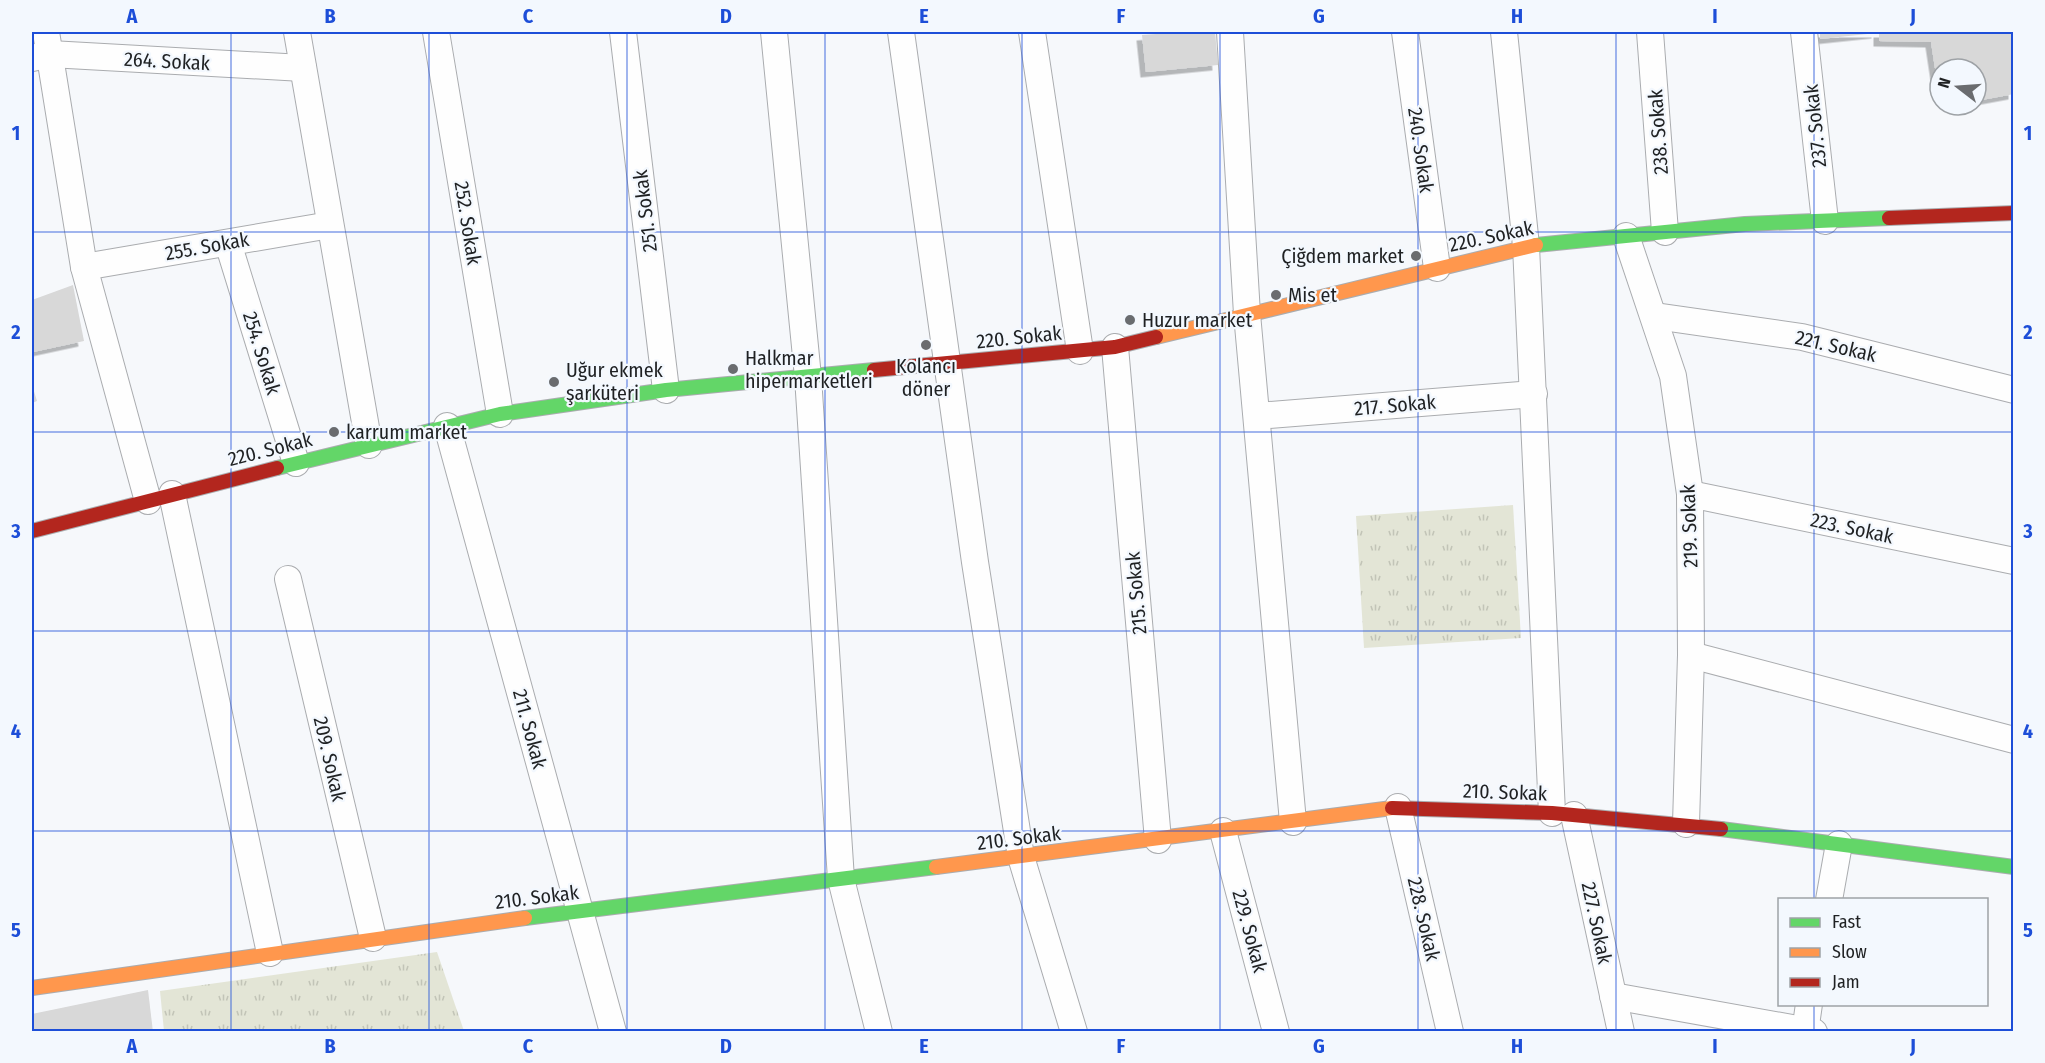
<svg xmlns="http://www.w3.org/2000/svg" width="2045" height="1063" viewBox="0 0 2045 1063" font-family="'Fira Sans Condensed',sans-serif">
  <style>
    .park { fill: url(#park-tufts) }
    .building { fill: #d8d8d8; filter: url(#shadow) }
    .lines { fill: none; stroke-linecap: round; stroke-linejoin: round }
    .street-casing { stroke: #aaacaf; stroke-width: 28 }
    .fast-casing { stroke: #aaacaf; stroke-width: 16 }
    .slow-casing { stroke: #aaacaf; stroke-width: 16 }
    .jam-casing { stroke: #aaacaf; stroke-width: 16 }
    .street { stroke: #fefefe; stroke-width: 26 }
    .fast { stroke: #63d668; stroke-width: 14 }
    .slow { stroke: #ff974d; stroke-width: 14 }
    .jam { stroke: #b3261e; stroke-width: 14 }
    .grid { fill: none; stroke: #1d4ed8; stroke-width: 1.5; stroke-opacity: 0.55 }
    .poi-dot { fill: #6a6c6f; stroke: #f3f8fe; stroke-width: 2 }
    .labels { text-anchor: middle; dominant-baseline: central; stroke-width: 4.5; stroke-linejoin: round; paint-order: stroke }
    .street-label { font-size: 20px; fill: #1f2123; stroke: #f3f8fe }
    .poi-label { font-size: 20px; fill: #1f2123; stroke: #f3f8fe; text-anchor: start }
    .neatline { fill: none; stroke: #1d4ed8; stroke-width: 2 }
    .grid-label { font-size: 20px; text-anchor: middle; font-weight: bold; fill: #1d4ed8 }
  </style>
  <defs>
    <pattern id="park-tufts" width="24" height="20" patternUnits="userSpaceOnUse" patternTransform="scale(1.5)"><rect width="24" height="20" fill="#e3e5d6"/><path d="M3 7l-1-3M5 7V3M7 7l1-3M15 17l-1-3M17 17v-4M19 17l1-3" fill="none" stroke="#c2c4b7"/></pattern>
    <filter id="shadow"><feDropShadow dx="-5.5" dy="5.5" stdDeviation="0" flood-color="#0004"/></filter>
  </defs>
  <rect width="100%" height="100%" fill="#f6f8fb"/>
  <g class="park">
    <polygon points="1513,505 1521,638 1364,648 1356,516"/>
    <polygon points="437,952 464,1031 164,1031 160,991"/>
  </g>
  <g class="building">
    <polygon points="1184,32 1215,32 1218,65 1146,72 1142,35"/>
    <polygon points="1820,32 1877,32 1877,33 1820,39"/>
    <polygon points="1879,32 2014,32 2014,94 1976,101 1976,69 1940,69 1940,74 1936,75 1931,42 1879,41"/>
    <polygon points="73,285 84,341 33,352 32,300"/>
    <polygon points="32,385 37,401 32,403"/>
    <polygon points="148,990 153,1032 32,1032 32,1014"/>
  </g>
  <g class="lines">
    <defs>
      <g id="street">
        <polyline points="46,32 84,267 148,501"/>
        <polyline points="297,32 369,445"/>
        <polyline points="436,32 500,414"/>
        <polyline points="623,32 666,390"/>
        <polyline points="774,32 808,377 841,879 879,1032"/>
        <polyline points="901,32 975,562 1021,857 1074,1032"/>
        <polyline points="1032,32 1080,351"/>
        <polyline points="1230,32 1247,314 1293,822"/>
        <polyline points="1405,32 1437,268"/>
        <polyline points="1504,32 1526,246 1552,813"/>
        <polyline points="1650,32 1665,232"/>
        <polyline points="1804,32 1825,221"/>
        <polyline points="32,58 50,54 303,68"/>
        <polyline points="1626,236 1673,376 1690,494 1691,655 1686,824"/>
        <polyline points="228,243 296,463"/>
        <polyline points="84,267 330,225"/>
        <polyline points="1655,316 1802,337 2014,390"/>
        <polyline points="1115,347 1158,840"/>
        <polyline points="1257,416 1534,394"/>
        <polyline points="447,426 613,1032"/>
        <polyline points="172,494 270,953"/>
        <polyline points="1690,494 2014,561"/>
        <polyline points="288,579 373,938"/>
        <polyline points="1691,655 2014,740"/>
        <polyline points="1398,807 1450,1032"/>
        <polyline points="1574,815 1621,1032"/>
        <polyline points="1223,831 1276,1032"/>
        <polyline points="1829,900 1839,844"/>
        <polyline points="1613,996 1814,1032"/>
        <polyline points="1805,1032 1809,1004"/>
      </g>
      <g id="fast">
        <polyline points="1536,245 1745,224 1889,218"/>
        <polyline points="277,468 500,414 666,390 874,370"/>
        <polyline points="1721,829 2014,867"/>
        <polyline points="525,918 936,867"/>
      </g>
      <g id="slow">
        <polyline points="1156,337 1536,245"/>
        <polyline points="936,867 1392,808"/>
        <polyline points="32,988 525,918"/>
      </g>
      <g id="jam">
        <polyline points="1889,218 2014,213"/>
        <polyline points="874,370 1115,347 1156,337"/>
        <polyline points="32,531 277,468"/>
        <polyline points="1392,808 1552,813 1721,829"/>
      </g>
    </defs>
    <use href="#street" class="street-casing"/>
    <use href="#fast" class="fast-casing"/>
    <use href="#slow" class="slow-casing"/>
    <use href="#jam" class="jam-casing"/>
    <use href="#street" class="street"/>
    <use href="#fast" class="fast"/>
    <use href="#slow" class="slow"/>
    <use href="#jam" class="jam"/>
  </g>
  <path class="grid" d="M231 32V1032M429 32V1032M627 32V1032M825 32V1032M1022 32V1032M1220 32V1032M1418 32V1032M1616 32V1032M1814 32V900M32 232H2014M32 432H2014M32 631H2014M32 831H2014M1814 1004V1032"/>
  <g class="poi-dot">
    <circle cx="1416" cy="256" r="6"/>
    <circle cx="1276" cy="295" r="6"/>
    <circle cx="1130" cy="320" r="6"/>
    <circle cx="926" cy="345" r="6"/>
    <circle cx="733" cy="369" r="6"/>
    <circle cx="554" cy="382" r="6"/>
    <circle cx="334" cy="432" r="6"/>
  </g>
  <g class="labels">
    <g class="street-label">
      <text transform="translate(167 61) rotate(3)">264. Sokak</text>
      <text transform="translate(1815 126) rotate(-96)">237. Sokak</text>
      <text transform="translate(1658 132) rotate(-94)">238. Sokak</text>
      <text transform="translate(1421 150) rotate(82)">240. Sokak</text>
      <text transform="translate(645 211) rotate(-97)">251. Sokak</text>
      <text transform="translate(468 223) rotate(81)">252. Sokak</text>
      <text transform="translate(1491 236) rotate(-12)">220. Sokak</text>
      <text transform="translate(207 246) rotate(-10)">255. Sokak</text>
      <text transform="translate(1019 337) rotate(-6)">220. Sokak</text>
      <text transform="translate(1836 346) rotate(13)">221. Sokak</text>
      <text transform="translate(262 353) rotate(73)">254. Sokak</text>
      <text transform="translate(1395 405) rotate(-5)">217. Sokak</text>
      <text transform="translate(270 449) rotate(-14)">220. Sokak</text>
      <text transform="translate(1689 526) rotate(-92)">219. Sokak</text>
      <text transform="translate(1852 528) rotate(12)">223. Sokak</text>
      <text transform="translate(1136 593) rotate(-95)">215. Sokak</text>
      <text transform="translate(530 729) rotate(75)">211. Sokak</text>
      <text transform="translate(330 759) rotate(77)">209. Sokak</text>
      <text transform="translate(1505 792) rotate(2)">210. Sokak</text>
      <text transform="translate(1019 838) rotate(-7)">210. Sokak</text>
      <text transform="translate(537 897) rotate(-7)">210. Sokak</text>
      <text transform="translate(1424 919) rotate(77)">228. Sokak</text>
      <text transform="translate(1597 923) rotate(78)">227. Sokak</text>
      <text transform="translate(1250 931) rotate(75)">229. Sokak</text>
    </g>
    <g class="poi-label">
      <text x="1404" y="256" text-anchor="end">Çiğdem market</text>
      <text x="1288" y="295">Mis et</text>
      <text x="1142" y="320">Huzur market</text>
      <text x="745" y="358">Halkmar<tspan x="745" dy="23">hipermarketleri</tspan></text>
      <text x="926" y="366" text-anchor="middle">Kolancı<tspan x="926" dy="23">döner</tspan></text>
      <text x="566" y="370">Uğur ekmek<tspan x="566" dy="23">şarküteri</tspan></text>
      <text x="346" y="432">karrum market</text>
    </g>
  </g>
  <rect width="2045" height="1063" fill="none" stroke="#f3f8fe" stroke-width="66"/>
  <rect x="1778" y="898" width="210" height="108" fill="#f3f8fe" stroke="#9ea2a6" stroke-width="1.5"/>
  <rect x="1790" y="918" width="30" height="9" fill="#63d668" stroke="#9ea2a6" stroke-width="1.5"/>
  <text x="1832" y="928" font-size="18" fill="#1f2123">Fast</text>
  <rect x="1790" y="948" width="30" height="9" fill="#ff974d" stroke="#9ea2a6" stroke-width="1.5"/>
  <text x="1832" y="958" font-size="18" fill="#1f2123">Slow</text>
  <rect x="1790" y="978" width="30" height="9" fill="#b3261e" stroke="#9ea2a6" stroke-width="1.5"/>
  <text x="1832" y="988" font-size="18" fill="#1f2123">Jam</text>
  <g transform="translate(1958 87) rotate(287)"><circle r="28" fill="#f3f8fe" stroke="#9ea2a6" stroke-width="1.5"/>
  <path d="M0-4.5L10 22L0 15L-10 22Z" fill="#6a6c6f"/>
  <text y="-9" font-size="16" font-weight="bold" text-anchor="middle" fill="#1f2123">N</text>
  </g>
  <rect x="33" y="33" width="1979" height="997" class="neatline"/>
  <g class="grid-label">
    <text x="132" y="23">A</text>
    <text x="330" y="23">B</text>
    <text x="528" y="23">C</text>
    <text x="726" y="23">D</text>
    <text x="924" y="23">E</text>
    <text x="1121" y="23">F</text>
    <text x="1319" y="23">G</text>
    <text x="1517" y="23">H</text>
    <text x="1715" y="23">I</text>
    <text x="1913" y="23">J</text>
    <text x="16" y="140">1</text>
    <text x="2028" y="140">1</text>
    <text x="16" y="339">2</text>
    <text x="2028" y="339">2</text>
    <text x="16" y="538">3</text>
    <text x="2028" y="538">3</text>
    <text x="16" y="738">4</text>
    <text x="2028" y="738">4</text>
    <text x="16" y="937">5</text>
    <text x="2028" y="937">5</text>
    <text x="132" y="1053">A</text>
    <text x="330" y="1053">B</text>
    <text x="528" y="1053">C</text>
    <text x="726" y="1053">D</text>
    <text x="924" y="1053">E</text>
    <text x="1121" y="1053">F</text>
    <text x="1319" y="1053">G</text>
    <text x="1517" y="1053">H</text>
    <text x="1715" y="1053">I</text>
    <text x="1913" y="1053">J</text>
  </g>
</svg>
